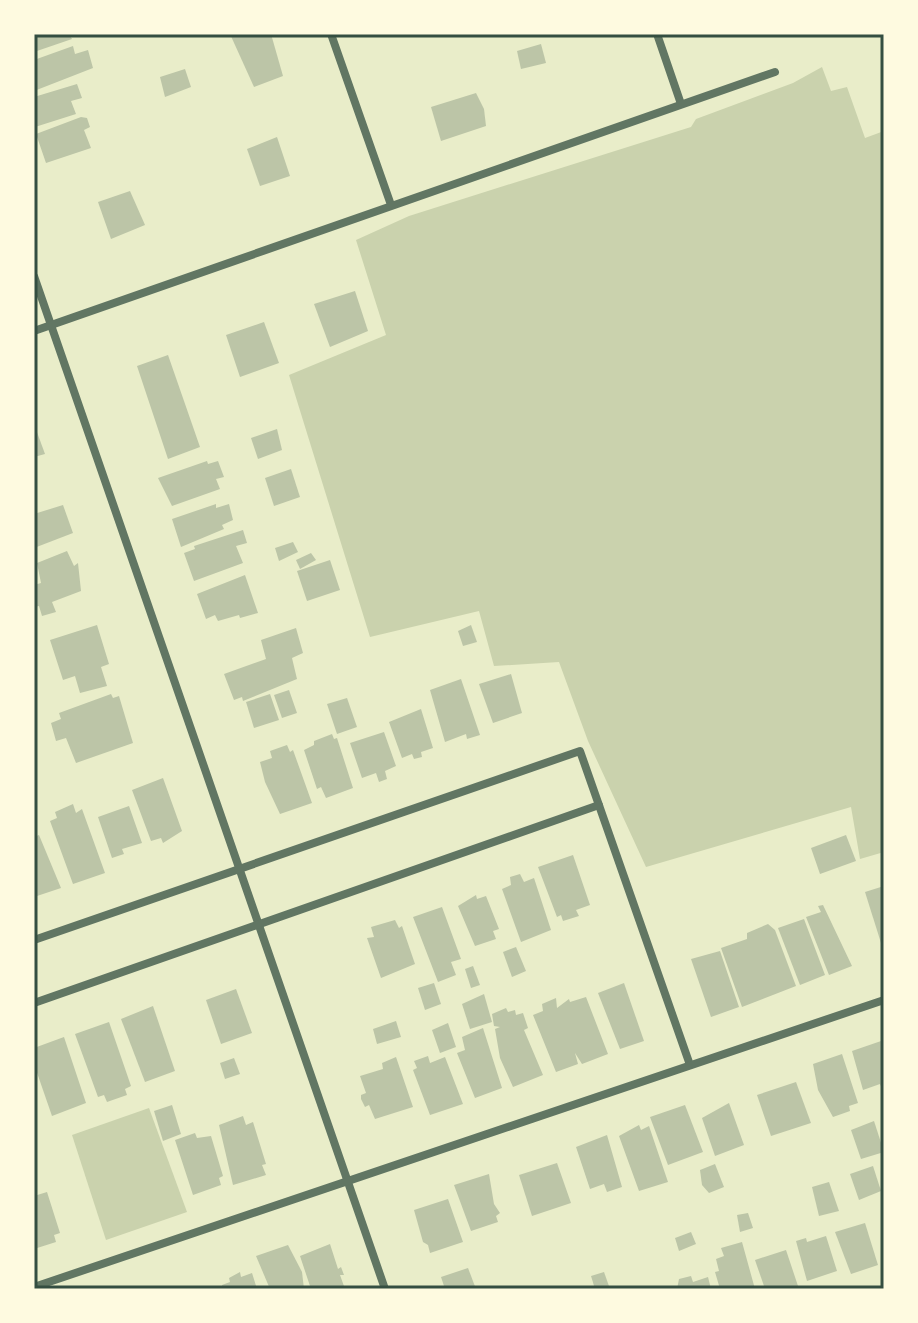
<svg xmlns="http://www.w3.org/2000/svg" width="918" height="1323" viewBox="0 0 918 1323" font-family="'Open Sans',sans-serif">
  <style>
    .green { fill: #cad2ad }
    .building { fill: #bcc5a7 }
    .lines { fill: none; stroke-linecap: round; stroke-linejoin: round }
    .minor { stroke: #617663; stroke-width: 8 }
    .neatline { fill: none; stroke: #344e41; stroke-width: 3 }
  </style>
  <rect width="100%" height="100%" fill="#e9edc9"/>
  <g class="green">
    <polygon points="822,67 831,91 847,87 865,138 884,131 884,852 860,859 851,807 646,867 588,741 559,662 494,666 479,611 370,637 289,375 386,335 356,240 409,216 691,127 696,119 793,83"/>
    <polygon points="149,1108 187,1212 106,1240 72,1135"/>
  </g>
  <g class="building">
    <polygon points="34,34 69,34 72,39 34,52"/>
    <polygon points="230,34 271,34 283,76 254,87"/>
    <polygon points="541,44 546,63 521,69 517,51"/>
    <polygon points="73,46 75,54 88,50 93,68 34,91 34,60"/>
    <polygon points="185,69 191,87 165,97 160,77"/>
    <polygon points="77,84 82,98 71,101 76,114 35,127 34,97"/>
    <polygon points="476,93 484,109 486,126 441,141 431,107"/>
    <polygon points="81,117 87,118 90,127 84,130 91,148 46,163 36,134"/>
    <polygon points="277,137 290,176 260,186 247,149"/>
    <polygon points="130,191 145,225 111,239 98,202"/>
    <polygon points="355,291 368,331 330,347 314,304"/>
    <polygon points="264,322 279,363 240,377 226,335"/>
    <polygon points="168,355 200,447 168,459 137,366"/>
    <polygon points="34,424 45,454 34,457"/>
    <polygon points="277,429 282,450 258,459 251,438"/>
    <polygon points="207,461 208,464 218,461 224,477 216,479 220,489 172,506 158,478"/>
    <polygon points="291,469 300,497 274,506 265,478"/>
    <polygon points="216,504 216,508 229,504 233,520 222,525 224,529 181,547 172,519"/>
    <polygon points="63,505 73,533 34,548 34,514"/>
    <polygon points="243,530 247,543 236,546 243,563 194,581 184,553 195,549 194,546"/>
    <polygon points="293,542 298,552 279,561 275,548"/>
    <polygon points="67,551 74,566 78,563 81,591 52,602 56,612 42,616 39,606 34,607 34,585 41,583 37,563"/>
    <polygon points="311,553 316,560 300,569 296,560"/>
    <polygon points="330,560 340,590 307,601 297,571"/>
    <polygon points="245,575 258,613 240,618 239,615 218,621 215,615 206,619 197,594"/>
    <polygon points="97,625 109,664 101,667 107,686 80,693 75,676 63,680 50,640"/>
    <polygon points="471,625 477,642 463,646 458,631"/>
    <polygon points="296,628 303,653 292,658 297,679 243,701 242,697 234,700 224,674 266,659 261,640"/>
    <polygon points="511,674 522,713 493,723 479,684"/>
    <polygon points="461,679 480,735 467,739 466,734 445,742 430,690"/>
    <polygon points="289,690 297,713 282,718 274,695"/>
    <polygon points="111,694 113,698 119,696 133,743 76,763 66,738 56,741 51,723 61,719 59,713"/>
    <polygon points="270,694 279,720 254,728 246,702"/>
    <polygon points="347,698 357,727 337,734 327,704"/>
    <polygon points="421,709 433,748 421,752 422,757 414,759 412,754 402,758 389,722"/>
    <polygon points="384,732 396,766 385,771 387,779 379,782 376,773 362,778 350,743"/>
    <polygon points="332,734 334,739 337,738 353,788 326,798 321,787 317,789 304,750 314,745 314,741"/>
    <polygon points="287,745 290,752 293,750 312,803 280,814 265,782 260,762 272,758 270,751"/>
    <polygon points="163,778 182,831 163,843 161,838 151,841 132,790"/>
    <polygon points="73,804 76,813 82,809 105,873 73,884 50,821 57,818 55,812"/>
    <polygon points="129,806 142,843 122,849 124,854 112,858 98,817"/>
    <polygon points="39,835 61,888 34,897 34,837"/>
    <polygon points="846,835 856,861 820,874 811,848"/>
    <polygon points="573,855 590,905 576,910 579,916 563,921 561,915 557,917 538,867"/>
    <polygon points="520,874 524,882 534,878 551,930 521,942 502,889 511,885 510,877"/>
    <polygon points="884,886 884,942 881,943 865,892"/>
    <polygon points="476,895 477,899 486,896 499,929 493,931 496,939 475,946 458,906"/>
    <polygon points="823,905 852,966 829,975 806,917 821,912 818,906"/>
    <polygon points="442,907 461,959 451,962 456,975 438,982 413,917"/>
    <polygon points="804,919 825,975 800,985 778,928"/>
    <polygon points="395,920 399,928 402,926 415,964 381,978 367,938 374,937 371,927"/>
    <polygon points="768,924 775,930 796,986 742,1007 721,948 747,939 747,933"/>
    <polygon points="516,947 526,971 512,977 503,952"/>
    <polygon points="720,951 739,1007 711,1017 691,959"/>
    <polygon points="473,966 480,985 471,988 465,969"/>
    <polygon points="434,983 441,1004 425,1010 418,988"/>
    <polygon points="624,983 644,1041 620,1049 598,993"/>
    <polygon points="236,989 252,1033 221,1044 206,1000"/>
    <polygon points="484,994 492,1022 470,1029 462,1004"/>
    <polygon points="586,997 608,1054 582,1064 575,1053 578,1064 556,1072 533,1015 543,1011 542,1004 556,998 557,1008 569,999 570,1002"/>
    <polygon points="153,1006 175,1071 145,1082 121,1019"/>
    <polygon points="506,1008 508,1012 515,1010 516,1015 523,1013 528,1028 524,1030 543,1075 513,1087 500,1058 495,1029 500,1027 494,1026 492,1014"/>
    <polygon points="396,1021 401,1037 377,1044 373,1029"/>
    <polygon points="109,1022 131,1086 125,1089 127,1095 107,1102 104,1095 98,1097 75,1034"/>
    <polygon points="448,1023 456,1047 440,1053 432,1030"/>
    <polygon points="483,1028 502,1088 475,1098 457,1053 465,1050 462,1037"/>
    <polygon points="64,1037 86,1103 52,1116 34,1064 34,1048"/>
    <polygon points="884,1040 884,1093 880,1084 863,1090 852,1051"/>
    <polygon points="842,1054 858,1103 849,1106 850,1111 833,1117 818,1090 813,1064"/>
    <polygon points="428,1056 430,1063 445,1057 463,1104 430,1115 413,1070 417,1068 414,1061"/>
    <polygon points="396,1057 413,1107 375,1119 369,1105 365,1107 361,1099 361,1095 366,1093 360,1076 383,1069 382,1063"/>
    <polygon points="234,1058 240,1074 225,1079 220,1063"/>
    <polygon points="796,1082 811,1123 771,1136 757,1095"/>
    <polygon points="729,1103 744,1145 715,1156 702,1118"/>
    <polygon points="172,1105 181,1134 163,1141 154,1111"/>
    <polygon points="685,1105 703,1152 668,1165 650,1117"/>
    <polygon points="243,1116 246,1125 253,1122 266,1164 262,1165 266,1175 233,1185 219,1125"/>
    <polygon points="874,1121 884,1152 861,1159 851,1130"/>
    <polygon points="639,1125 641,1130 649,1126 668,1182 639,1191 619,1136"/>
    <polygon points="195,1133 197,1138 211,1136 223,1176 219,1178 221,1185 193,1195 175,1140"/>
    <polygon points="607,1135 622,1187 607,1192 604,1184 590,1189 576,1147"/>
    <polygon points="557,1163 571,1203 532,1216 519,1175"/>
    <polygon points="715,1164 724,1187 709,1193 702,1185 700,1170"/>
    <polygon points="873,1166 881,1191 859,1200 850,1174"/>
    <polygon points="489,1174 494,1204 500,1213 496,1216 498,1222 471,1231 454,1185"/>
    <polygon points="829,1182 839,1211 819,1216 812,1187"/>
    <polygon points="47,1192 60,1233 54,1235 56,1242 34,1249 34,1196"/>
    <polygon points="448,1199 463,1242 430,1253 428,1245 423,1242 414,1210"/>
    <polygon points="748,1213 753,1228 740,1232 737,1215"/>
    <polygon points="865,1223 878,1265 851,1274 835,1232"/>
    <polygon points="691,1232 696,1244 679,1251 675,1238"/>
    <polygon points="826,1236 837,1271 807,1281 796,1241 806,1238 807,1242"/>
    <polygon points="742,1242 755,1289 720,1289 715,1272 719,1271 716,1259 724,1256 721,1248"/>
    <polygon points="330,1244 338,1269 341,1267 344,1275 340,1275 345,1289 311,1289 300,1256"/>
    <polygon points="288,1245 302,1272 304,1289 270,1289 256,1256"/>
    <polygon points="786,1250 799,1289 765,1289 755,1260"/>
    <polygon points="468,1268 476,1289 445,1289 441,1277"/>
    <polygon points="240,1272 241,1277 252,1273 257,1289 223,1289 222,1285 230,1282 229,1278"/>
    <polygon points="604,1272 610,1289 595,1289 591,1276"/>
    <polygon points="691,1276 693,1282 708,1277 711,1289 677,1289 679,1279"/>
  </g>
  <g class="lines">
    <g class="minor">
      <polyline points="331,34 391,205"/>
      <polyline points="657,34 681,104"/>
      <polyline points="34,276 385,1289"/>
      <polyline points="34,331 775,72"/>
      <polyline points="34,940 580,751 690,1065"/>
      <polyline points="34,1003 599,805"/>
      <polyline points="34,1287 884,1000"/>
    </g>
  </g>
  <rect width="918" height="1323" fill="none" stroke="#fefae0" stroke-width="72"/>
  <rect x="36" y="36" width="846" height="1251" class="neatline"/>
</svg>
